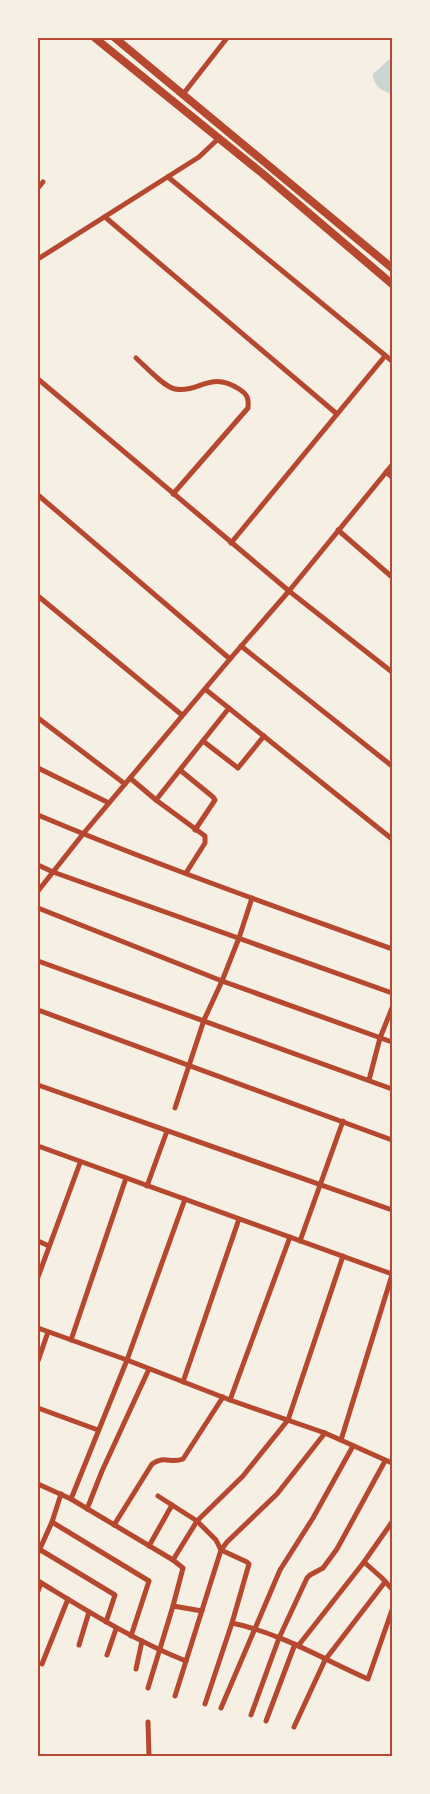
<svg xmlns="http://www.w3.org/2000/svg" width="430" height="1794" viewBox="0 0 430 1794" font-family="'Playfair Display',serif">
  <style>
    .water { fill: #c9d6d2 }
    .lines { fill: none; stroke-linecap: round; stroke-linejoin: round }
    .minor { stroke: #b5482f; stroke-width: 5 }
    .primary { stroke: #b5482f; stroke-width: 8 }
    .neatline { fill: none; stroke: #b5482f; stroke-width: 2 }
  </style>
  <rect width="100%" height="100%" fill="#f6efe4"/>
  <path class="water" d="M392 57V94C382 91 373 86 373 74Z"/>
  <g class="lines">
    <g class="minor">
      <polyline points="184,93 227,38"/>
      <polyline points="168,177 392,361"/>
      <polyline points="38,188 43,182"/>
      <polyline points="105,217 337,414"/>
      <polyline points="38,259 199,157 219,138"/>
      <path d="M136 358C145 366 164 387 175 389 200 393 210 370 239 389 247 394 249 398 248 408L173 494"/>
      <polyline points="38,379 289,591 392,672"/>
      <polyline points="386,472 392,477"/>
      <polyline points="38,495 230,659"/>
      <polyline points="338,530 392,577"/>
      <polyline points="231,543 385,356"/>
      <polyline points="38,596 182,715"/>
      <polyline points="241,646 392,766"/>
      <polyline points="205,689 392,839"/>
      <polyline points="38,718 125,784"/>
      <polyline points="203,741 238,768 264,736"/>
      <polyline points="38,768 109,803"/>
      <polyline points="180,770 213,797 215,800 195,830"/>
      <polyline points="130,778 156,800 205,836 205,843 186,873"/>
      <polyline points="156,800 229,708"/>
      <path d="M38 815C154 864 274 906 392 949"/>
      <polyline points="38,865 53,872 392,993"/>
      <polyline points="38,891 83,834 230,659 289,591 392,465"/>
      <polyline points="38,908 222,981 392,1042"/>
      <polyline points="38,961 392,1089"/>
      <polyline points="38,1010 392,1140"/>
      <polyline points="369,1080 380,1038 392,1008"/>
      <polyline points="38,1085 392,1210"/>
      <polyline points="175,1108 204,1020 222,981 239,938 252,898"/>
      <polyline points="38,1146 392,1274"/>
      <polyline points="147,1186 167,1131"/>
      <polyline points="38,1241 49,1246"/>
      <polyline points="300,1241 343,1121"/>
      <polyline points="38,1277 80,1163"/>
      <polyline points="38,1328 127,1360 230,1400 325,1433 392,1463"/>
      <polyline points="71,1340 126,1178"/>
      <polyline points="38,1361 48,1332"/>
      <polyline points="183,1382 239,1219"/>
      <polyline points="230,1400 290,1237"/>
      <polyline points="38,1408 98,1430"/>
      <polyline points="341,1440 392,1275"/>
      <polyline points="38,1484 71,1499 173,1560 183,1568 173,1606 148,1688"/>
      <polyline points="158,1496 197,1521 216,1540 221,1550 247,1562 249,1564 232,1623 205,1704"/>
      <polyline points="71,1499 127,1360 185,1199"/>
      <polyline points="87,1509 102,1471 149,1369"/>
      <polyline points="52,1522 149,1581 131,1636"/>
      <path d="M114 1525 152 1464C164 1455 171 1464 183 1459L223 1397"/>
      <polyline points="149,1546 172,1505"/>
      <polyline points="39,1549 115,1595 106,1622"/>
      <polyline points="38,1553 52,1522 61,1494"/>
      <polyline points="173,1560 197,1521 243,1476 288,1420 343,1256"/>
      <polyline points="364,1562 382,1578 392,1589"/>
      <path d="M38 1581C86 1610 133 1640 186 1661"/>
      <polyline points="38,1591 41,1583"/>
      <polyline points="173,1606 202,1611"/>
      <path d="M232 1623C280 1633 323 1659 368 1679L392 1610"/>
      <polyline points="79,1645 89,1612"/>
      <polyline points="298,1646 364,1562 392,1522"/>
      <polyline points="107,1655 116,1629"/>
      <polyline points="42,1664 68,1599"/>
      <polyline points="136,1669 142,1641"/>
      <polyline points="175,1696 221,1550 227,1542 277,1494 325,1433"/>
      <polyline points="221,1708 280,1570 313,1518 353,1446"/>
      <polyline points="251,1715 279,1638 307,1578 310,1575 323,1568 337,1549 385,1461"/>
      <polyline points="266,1721 295,1644"/>
      <polyline points="148,1722 149,1756"/>
      <polyline points="294,1727 325,1660 385,1582"/>
    </g>
    <g class="primary">
      <polyline points="95,38 263,174 392,284"/>
      <polyline points="115,38 392,268"/>
    </g>
  </g>
  <rect width="430" height="1794" fill="none" stroke="#f6efe4" stroke-width="78"/>
  <rect x="39" y="39" width="352" height="1716" class="neatline"/>
</svg>
